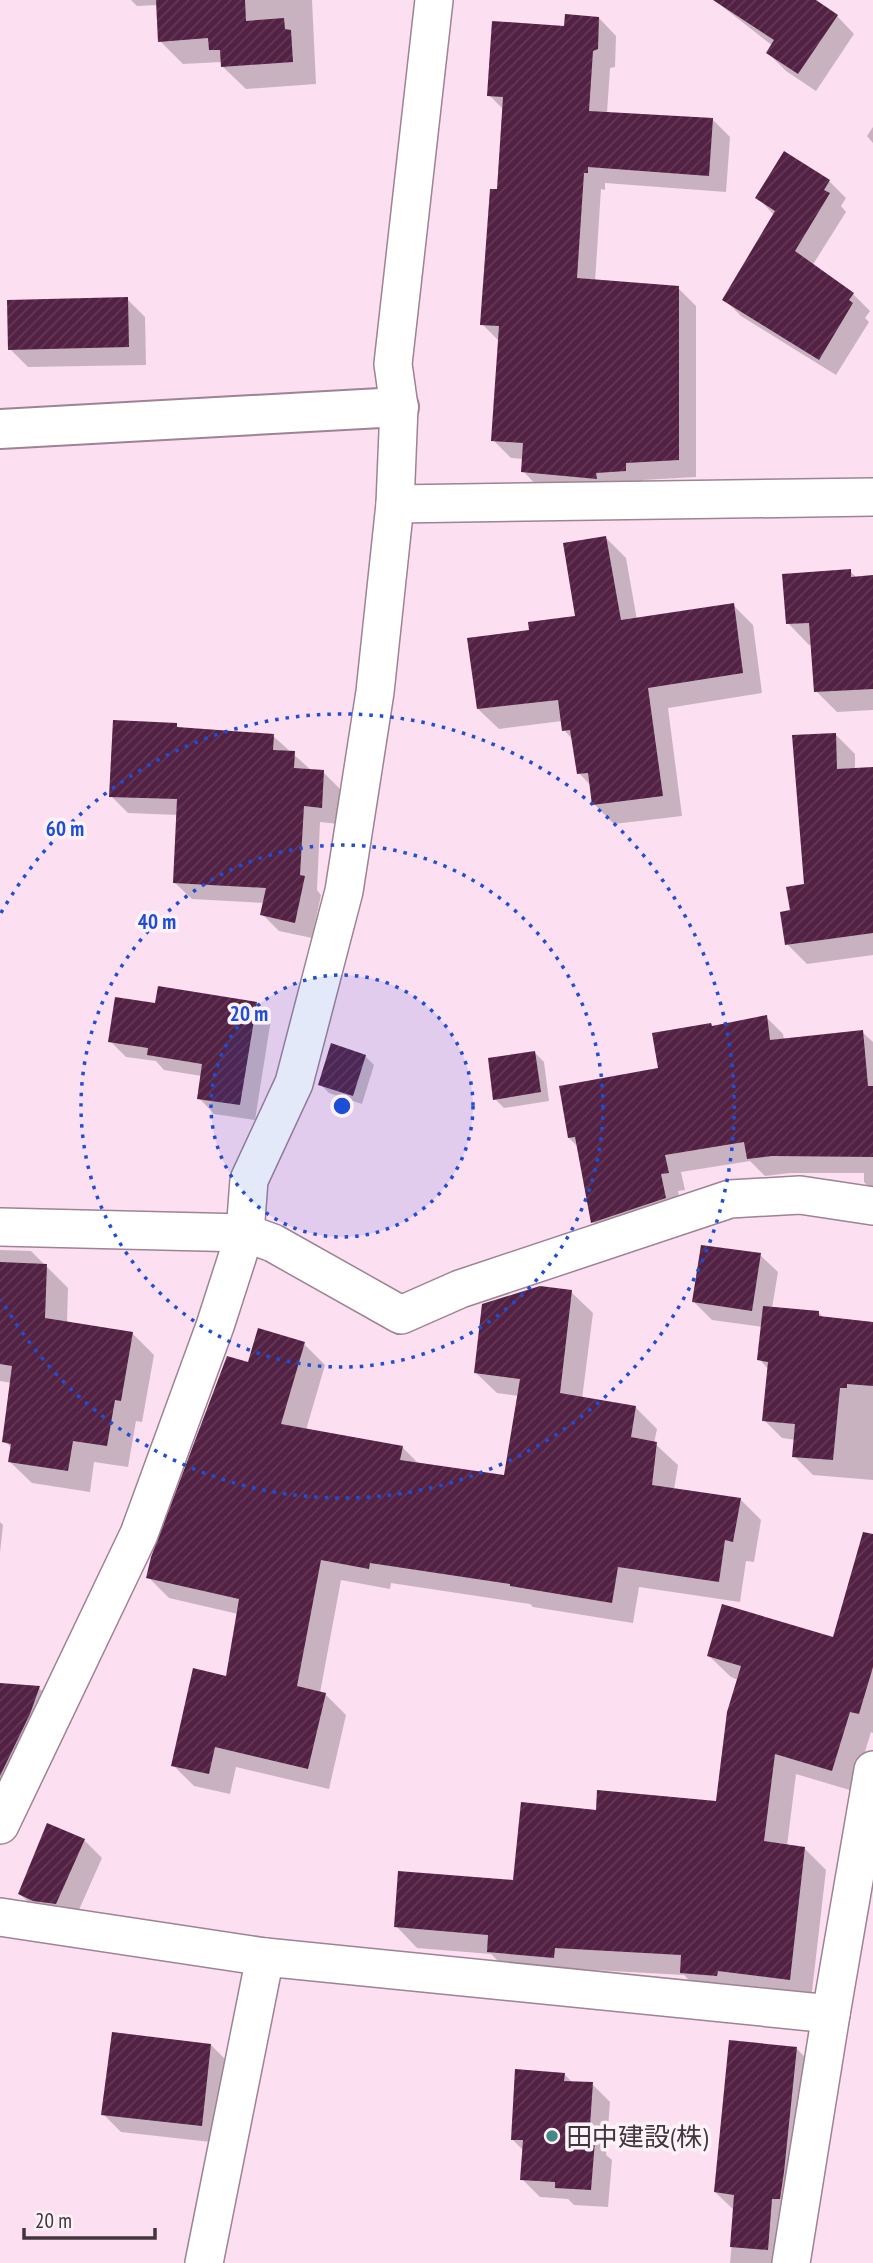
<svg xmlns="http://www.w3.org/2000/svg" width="873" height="2263" viewBox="0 0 873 2263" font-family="'PT Sans Narrow','Noto Sans JP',sans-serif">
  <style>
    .shadow { fill: #0003 }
    .building { fill: url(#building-hatch) }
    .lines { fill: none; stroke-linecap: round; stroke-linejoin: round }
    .street-casing { stroke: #9d8393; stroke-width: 40 }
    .secondary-casing { stroke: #9d8393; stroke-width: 42 }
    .street { stroke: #fff; stroke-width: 37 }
    .secondary { stroke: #fff; stroke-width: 38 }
    .ring { fill: none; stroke: #1d4ed8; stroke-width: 3.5; stroke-dasharray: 3.5 7 }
    .poi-dot { fill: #438a84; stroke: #fef2f9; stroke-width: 2.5 }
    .labels { text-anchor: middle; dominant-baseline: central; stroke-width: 7; stroke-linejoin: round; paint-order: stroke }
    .poi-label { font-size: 26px; fill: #41363d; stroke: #fef2f9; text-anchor: start }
    .centre { fill: #1d4ed8; stroke: #fef2f9; stroke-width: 3.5 }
    .ring-label { font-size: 21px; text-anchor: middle; font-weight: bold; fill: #1d4ed8; stroke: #fef2f9; stroke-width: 7; stroke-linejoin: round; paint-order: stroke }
  </style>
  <defs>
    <pattern id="building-hatch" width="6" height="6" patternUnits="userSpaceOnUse" patternTransform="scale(1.75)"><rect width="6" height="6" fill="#522143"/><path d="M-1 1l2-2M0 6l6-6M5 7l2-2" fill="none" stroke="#633956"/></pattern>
  </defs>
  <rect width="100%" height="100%" fill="#fcdff1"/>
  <g class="shadow">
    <polygon points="131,0 312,0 316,84 246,89 222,66 222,62 183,64 160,41 158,5 137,6"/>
    <polygon points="714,0 813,0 837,16 854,34 816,91 786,71 768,53 773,46"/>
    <polygon points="599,18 616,36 615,67 610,68 607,113 712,119 730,137 726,192 605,183 605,190 601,189 595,282 678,288 696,306 696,477 643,480 643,488 540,489 523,471 524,459 511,458 493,440 499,341 482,324 499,191 504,110 489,95 566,28"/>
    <polygon points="873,127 873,143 867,136"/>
    <polygon points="829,181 846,198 841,206 846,212 812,266 853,294 870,311 865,318 869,322 836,375 741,316 724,299 774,215 757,197"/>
    <polygon points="127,299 145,317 146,365 28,367 10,349"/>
    <polygon points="606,538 626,558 637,620 733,605 753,625 762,693 668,708 682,816 614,824 594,804 592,787 579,773 574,741 564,730 562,721 499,729 478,709 531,632 577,618"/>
    <polygon points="850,571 857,578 873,577 873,710 837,712 816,691 812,644 809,645 788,623"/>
    <polygon points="176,725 180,729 273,736 311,770 323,772 340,789 339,824 320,822 317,890 321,895 312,938 279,931 262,914 265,903 192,899 174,882 178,815 128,813 111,796"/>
    <polygon points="835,734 855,754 855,770 873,769 873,955 807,964 787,944 792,911 806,886"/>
    <polygon points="256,1003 271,1019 255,1120 214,1114 199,1098 202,1076 164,1070 156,1061 126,1057 110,1041 157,1005"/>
    <polygon points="766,1017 783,1034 784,1040 862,1032 873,1042 873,1191 864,1182 864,1173 790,1173 765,1176 750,1161 681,1172 685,1190 678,1191 682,1215 610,1239 593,1222 578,1147 569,1138 713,1027"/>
    <polygon points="535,1053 544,1062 549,1101 504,1108 495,1099"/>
    <polygon points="365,1056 374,1065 362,1104 329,1093 320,1084"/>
    <polygon points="0,1250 31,1251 68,1288 67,1323 132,1333 154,1355 142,1422 136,1421 128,1467 94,1462 90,1492 32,1483 10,1462 12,1448 4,1441 12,1383 0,1381"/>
    <polygon points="760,1255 778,1272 772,1308 819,1313 825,1319 873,1324 873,1480 813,1475 794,1456 796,1440 782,1438 764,1420 769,1370 759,1359 763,1327 712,1320 694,1302"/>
    <polygon points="571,1292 593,1313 582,1399 636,1408 657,1429 654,1443 678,1465 674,1490 740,1499 761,1520 754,1562 746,1561 740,1602 639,1587 633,1623 533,1607 530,1604 391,1583 390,1589 341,1580 320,1693 325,1694 346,1715 329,1789 236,1767 230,1794 194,1786 173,1765 227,1678 238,1614 169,1598 148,1577 249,1365 304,1344 325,1365 306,1430 402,1447 419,1464 505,1477 519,1396 497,1393 475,1372"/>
    <polygon points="0,1522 3,1525 0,1553"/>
    <polygon points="873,1563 873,1733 871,1732 853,1791 796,1774 787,1846 805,1849 826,1870 811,2000 703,1994 684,1975 576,1969 575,1979 510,1973 491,1954 417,1948 396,1926 515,1882 597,1812 718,1803 738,1680 731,1677 709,1656 834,1640"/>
    <polygon points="0,1684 39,1688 57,1706 0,1800"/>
    <polygon points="84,1840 102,1858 74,1921 38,1912 20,1894"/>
    <polygon points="211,2045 229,2063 220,2143 121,2132 103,2114"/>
    <polygon points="796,2048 820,2072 788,2263 730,2263 735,2211 715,2192"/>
    <polygon points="565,2075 573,2083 592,2084 610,2102 606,2155 612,2160 608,2207 574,2205 568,2199 540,2197 522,2179 524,2151 512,2139"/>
  </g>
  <g class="building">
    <polygon points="156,0 245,0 246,21 284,18 285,29 291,30 293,62 221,67 220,50 209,50 208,38 158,42"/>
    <polygon points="713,0 816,0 838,15 798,74 766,53 774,40"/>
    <polygon points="565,14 599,17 598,49 593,51 589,111 713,118 709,176 588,167 588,173 584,173 577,278 679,286 679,460 626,463 626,471 596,473 597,479 521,472 523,443 491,441 499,326 480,325 490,189 497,189 503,97 487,96 492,21 564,26"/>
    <polygon points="784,151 830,180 824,190 830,193 795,251 854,293 849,300 853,303 819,360 722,300 775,211 755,198"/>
    <polygon points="128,297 129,347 8,350 7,300"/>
    <polygon points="606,536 621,620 734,603 743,673 648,688 663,796 592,805 588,773 577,774 570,730 562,731 558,700 477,709 467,638 529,630 528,622 575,616 563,543"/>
    <polygon points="851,569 851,577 873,575 873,689 814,692 809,623 786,624 782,574"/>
    <polygon points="113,720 177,723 177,727 274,734 273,750 295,751 294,768 324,770 322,808 304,806 300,875 305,876 295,923 260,915 266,888 173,883 177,799 109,797"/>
    <polygon points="836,733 837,769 873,767 873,933 785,945 780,912 790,910 786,887 804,884 792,735"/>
    <polygon points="158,986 257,1002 240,1105 197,1099 202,1064 147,1055 148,1048 108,1042 115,997 155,1003"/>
    <polygon points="767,1015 770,1040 863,1030 868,1086 873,1086 873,1157 772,1156 747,1159 744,1142 665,1155 669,1173 661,1174 666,1198 591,1223 575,1137 568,1138 559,1086 658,1068 652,1033 711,1023 712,1026"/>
    <polygon points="331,1043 366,1055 353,1096 318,1085"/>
    <polygon points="535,1051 541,1092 493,1100 488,1058"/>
    <polygon points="701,1245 761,1253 752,1311 692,1302"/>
    <polygon points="0,1262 47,1264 45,1318 133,1332 121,1401 115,1400 107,1446 73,1441 68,1471 8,1462 11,1444 2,1442 12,1366 0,1364"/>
    <polygon points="540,1286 572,1290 560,1393 636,1406 631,1437 657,1442 652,1485 741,1498 733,1542 725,1540 719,1582 618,1567 612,1603 510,1586 510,1584 370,1563 369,1569 321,1560 297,1686 326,1693 308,1769 215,1747 209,1774 171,1766 193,1668 226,1676 239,1599 146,1578 151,1557 227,1356 248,1362 258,1328 305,1342 281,1424 403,1446 400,1460 504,1475 520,1379 474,1373 482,1304"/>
    <polygon points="763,1306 819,1311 819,1316 873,1322 873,1386 847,1384 847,1388 840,1388 833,1460 792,1457 795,1424 762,1421 768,1362 757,1360"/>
    <polygon points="863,1532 873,1534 873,1667 859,1714 850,1712 832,1771 775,1754 764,1841 805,1847 790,1980 718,1971 717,1976 680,1973 681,1955 555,1948 554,1958 487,1952 488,1935 394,1927 398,1871 513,1880 521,1802 596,1810 597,1790 716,1801 727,1712 741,1666 707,1656 722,1604 833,1637"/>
    <polygon points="0,1683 40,1686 30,1714 0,1776"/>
    <polygon points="47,1823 85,1839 56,1904 33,1901 18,1894"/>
    <polygon points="112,2032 211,2044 202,2126 101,2115"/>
    <polygon points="729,2040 797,2047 784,2172 780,2199 772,2199 768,2250 730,2247 734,2195 714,2192"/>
    <polygon points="515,2069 565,2073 564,2081 593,2082 589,2140 595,2141 591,2190 555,2188 555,2182 520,2180 523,2140 511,2140"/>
  </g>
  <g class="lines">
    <defs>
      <g id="street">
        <polyline points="395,504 873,497"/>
        <polyline points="0,1227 245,1233 273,1243 401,1315 460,1289 730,1199 800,1195 873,1206"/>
        <polyline points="0,1825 139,1534 215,1326 245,1233 249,1180 294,1083 344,891 375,692 395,504 399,407 393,364 434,0"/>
        <polyline points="0,1917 265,1957 831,2014"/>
        <polyline points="204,2263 265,1957"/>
        <polyline points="791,2263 831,2014 873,1770"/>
      </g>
      <polyline id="secondary" points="0,429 399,407"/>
    </defs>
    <use href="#street" class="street-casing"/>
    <use href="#secondary" class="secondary-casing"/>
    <use href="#street" class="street"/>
    <use href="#secondary" class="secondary"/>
  </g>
  <circle cx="342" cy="1106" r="131" fill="#1d4ed8" fill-opacity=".12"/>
  <g class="ring">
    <circle cx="342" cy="1106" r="131"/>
    <circle cx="342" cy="1106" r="261"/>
    <path d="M1 913A392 392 0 1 1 1 1299"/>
  </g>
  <circle class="poi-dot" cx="552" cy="2136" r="7"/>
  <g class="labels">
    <g class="poi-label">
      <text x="566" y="2136">田中建設(株)</text>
    </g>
  </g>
  <circle cx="342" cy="1106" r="10" class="centre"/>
  <g class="ring-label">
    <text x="65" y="836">60 m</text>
    <text x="157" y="929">40 m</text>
    <text x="249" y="1021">20 m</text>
  </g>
  <path d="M24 2228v10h131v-10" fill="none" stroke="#41363d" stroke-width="3.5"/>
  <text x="35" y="2228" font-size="21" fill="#41363d" stroke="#fef2f9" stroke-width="5" paint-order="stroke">20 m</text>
</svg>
